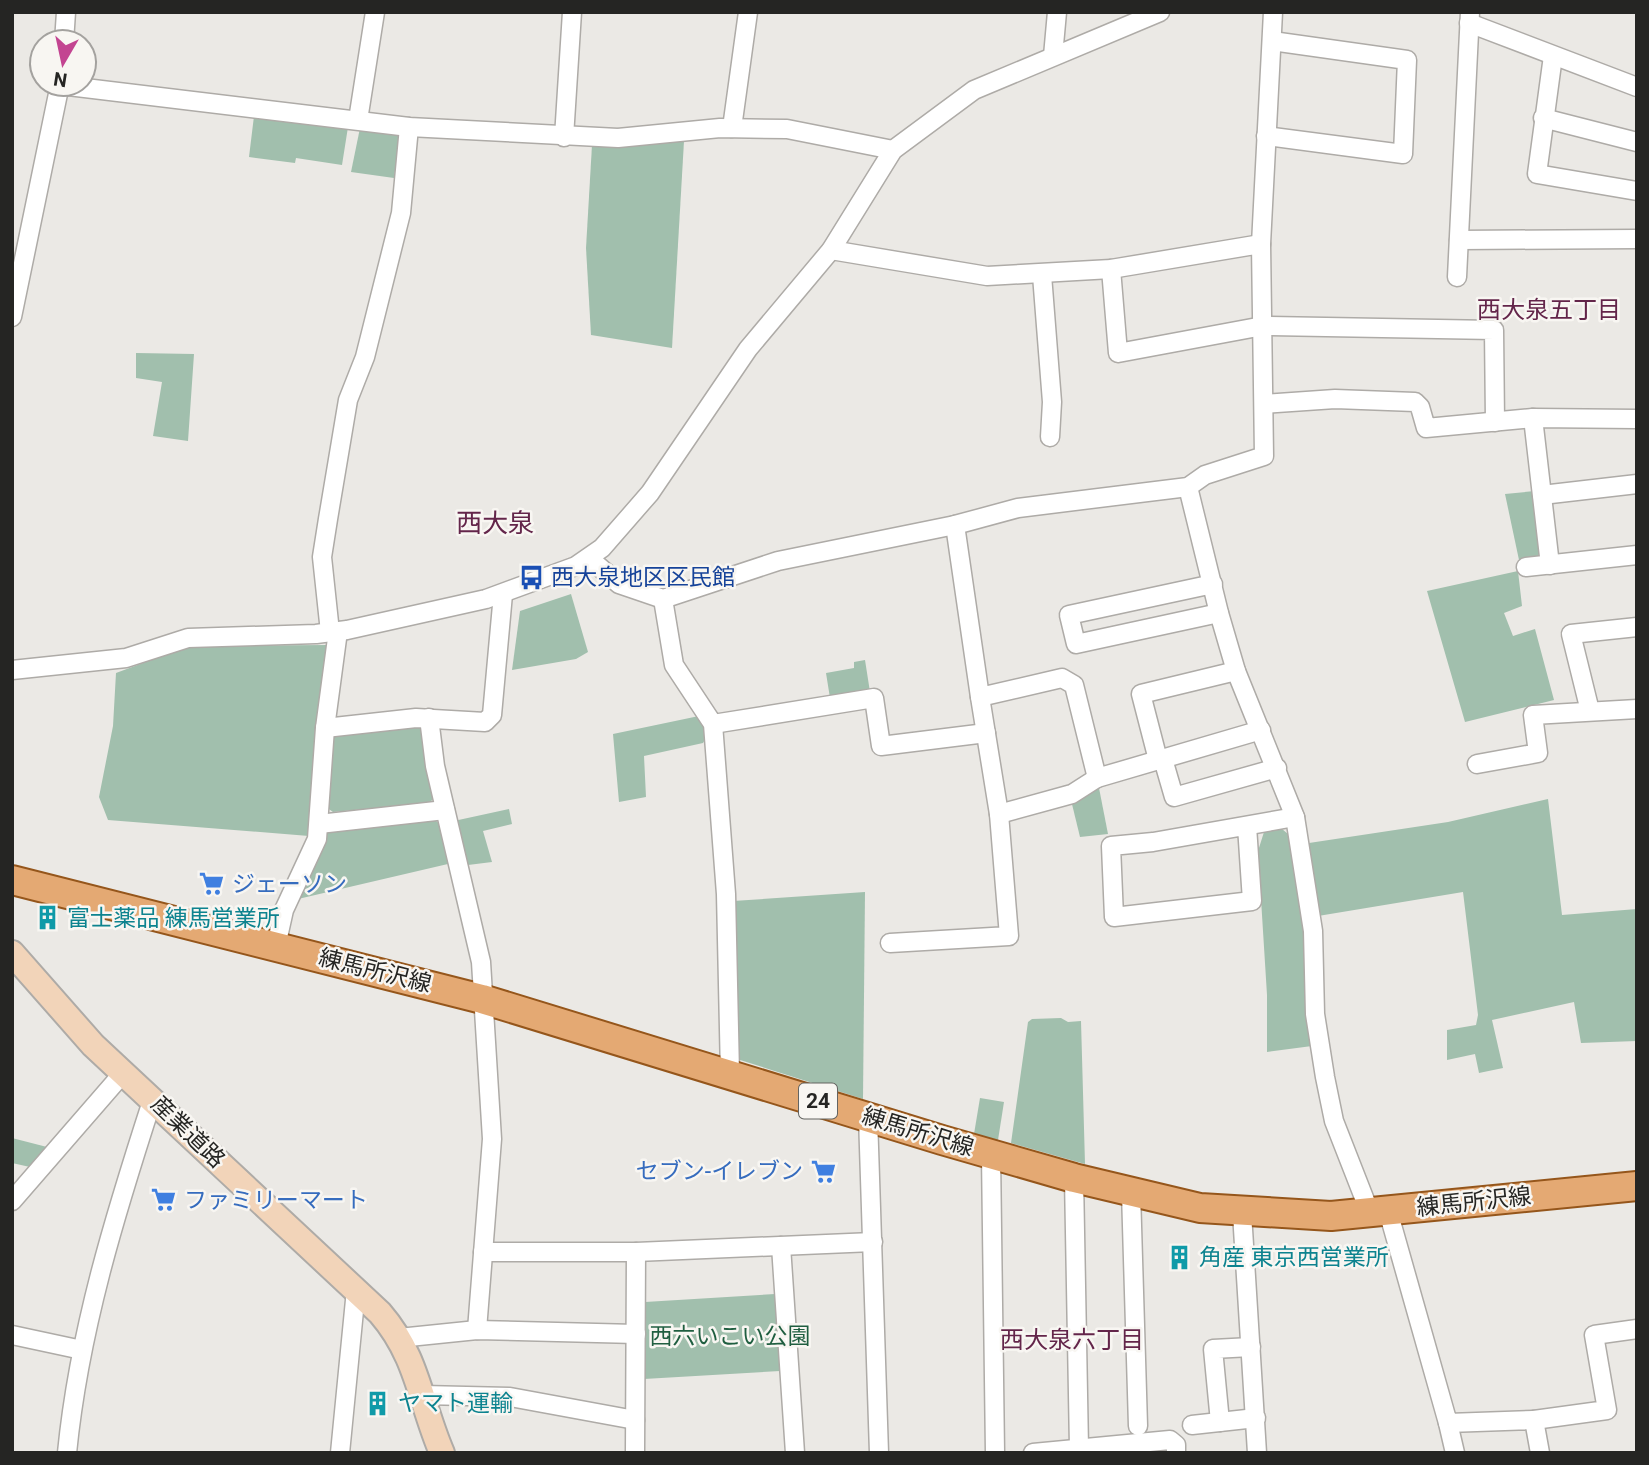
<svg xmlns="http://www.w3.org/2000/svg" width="1649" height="1465" viewBox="0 0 1649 1465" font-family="Roboto,'Noto Sans JP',sans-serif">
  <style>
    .green { fill: #a1bfad }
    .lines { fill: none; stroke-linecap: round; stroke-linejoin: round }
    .street-casing { stroke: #aeaba7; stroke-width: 21 }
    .secondary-casing { stroke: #aeaba7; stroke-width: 28 }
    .primary-casing { stroke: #95561b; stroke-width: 32 }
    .street { stroke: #fff; stroke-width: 18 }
    .secondary { stroke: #f2d4b9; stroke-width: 24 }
    .primary { stroke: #e4a973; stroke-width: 28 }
    .labels { text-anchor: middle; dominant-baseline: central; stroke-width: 5; stroke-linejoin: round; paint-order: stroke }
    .shield { fill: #f8f6f2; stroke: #646461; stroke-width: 2 }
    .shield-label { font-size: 21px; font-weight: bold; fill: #252523 }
    .transit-label { font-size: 23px; fill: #164399; stroke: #f8f6f2; text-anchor: start }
    .shop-label { font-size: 23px; fill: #366cbe; stroke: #f8f6f2; text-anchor: start }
    .culture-label { font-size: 23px; fill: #0d838f; stroke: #f8f6f2; text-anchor: start }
    .street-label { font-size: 23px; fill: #252523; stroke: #f8f6f2 }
    .park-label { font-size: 23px; fill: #1f5e40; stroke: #f8f6f2 }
    .neighbourhood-label { font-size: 24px; fill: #63254a; stroke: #f8f6f2 }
    .quarter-label { font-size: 26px; fill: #63254a; stroke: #f8f6f2 }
  </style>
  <rect width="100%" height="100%" fill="#ebe9e5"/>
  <g class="green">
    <polygon points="254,116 348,127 342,165 296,158 295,163 249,157"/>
    <polygon points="360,128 400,136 394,178 351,172"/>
    <polygon points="684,141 672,348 591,335 586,248 592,145"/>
    <polygon points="136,353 194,354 188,441 153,436 162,382 136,378"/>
    <polygon points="1535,491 1542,550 1537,557 1519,560 1505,494"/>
    <polygon points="1518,571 1522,606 1504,613 1513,636 1535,629 1554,700 1465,722 1427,591"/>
    <polygon points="571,594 588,652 576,659 512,670 520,611"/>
    <polygon points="329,645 309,836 108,820 99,797 113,726 116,673 189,646"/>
    <polygon points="865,660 870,692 830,698 826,673 854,668 854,662"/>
    <polygon points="699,716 707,736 703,743 644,756 646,797 619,802 613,734"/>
    <polygon points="417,726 423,730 434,797 430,803 333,812 326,807 329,741 336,735"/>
    <polygon points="1099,788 1108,834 1080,837 1071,800"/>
    <polygon points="1548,799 1562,915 1637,909 1637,1041 1581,1043 1574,1002 1492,1020 1503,1068 1479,1073 1475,1054 1447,1060 1447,1030 1476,1025 1478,1015 1463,892 1318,916 1309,843 1448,822"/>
    <polygon points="509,809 512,824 483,831 492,862 468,865 465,860 298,899 324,836 331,831 431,817 440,824"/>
    <polygon points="1282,829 1294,839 1307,937 1312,1046 1267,1052 1267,995 1258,851 1264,832"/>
    <polygon points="865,892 863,1099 737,1059 733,901"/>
    <polygon points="1061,1018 1068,1022 1081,1021 1085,1164 1011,1143 1028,1022 1032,1019"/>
    <polygon points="980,1098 1004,1102 998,1140 974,1134"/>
    <polygon points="12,1138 47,1147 30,1167 12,1163"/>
    <polygon points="775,1294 780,1371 644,1379 645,1302"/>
  </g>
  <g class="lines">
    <defs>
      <g id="street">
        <polyline points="1469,23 1637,87"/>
        <polyline points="64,42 66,12"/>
        <polyline points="1053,56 1057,12"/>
        <polyline points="1553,56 1537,174 1637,191"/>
        <polyline points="60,85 409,127 618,138 720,128 787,129 893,150"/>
        <polyline points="1543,118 1637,142"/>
        <polyline points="358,120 375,12"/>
        <polyline points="732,128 748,12"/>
        <polyline points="1266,136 1403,154 1407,60 1272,41"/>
        <polyline points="564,137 572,12"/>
        <polyline points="1459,240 1637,239"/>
        <polyline points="831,250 987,276 1111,269 1261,244"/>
        <polyline points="1111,269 1118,353 1263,326 1494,330 1495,422"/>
        <polyline points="1042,275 1052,402 1050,437"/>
        <polyline points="1457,277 1470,12"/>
        <polyline points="12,317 60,84"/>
        <polyline points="1264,404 1335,399 1415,402 1420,407 1426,428 1533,418 1637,419"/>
        <polyline points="1533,418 1550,565"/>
        <polyline points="1188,487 1219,613 1236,671 1295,817 1313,931 1315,1014 1325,1077 1334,1121 1370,1213"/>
        <polyline points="1542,495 1637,484"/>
        <polyline points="955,525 980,697 1062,678 1074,685 1097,778 1261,730"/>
        <polyline points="589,558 619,584 663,599 778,561 955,525 1018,508 1188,487 1205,475 1264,456 1261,244 1273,12"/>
        <polyline points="1526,567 1637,555"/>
        <polyline points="1213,584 1069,615 1076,644 1219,613"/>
        <polyline points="663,599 674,665 713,724 726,894 730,1074"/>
        <polyline points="330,632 322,557 328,519 348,400 365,357 401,213 409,127"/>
        <polyline points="12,670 126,658 188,638 316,634 347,630 486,599 576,566 602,548 650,493 748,349 831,250 893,150 974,90 1160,12"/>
        <polyline points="1236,671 1141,694 1156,752 1165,766 1174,797 1277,768"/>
        <polyline points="1590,711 1571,634 1637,627"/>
        <polyline points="429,718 435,766 481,962 492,1139 477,1330"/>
        <polyline points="713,724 874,698 881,746 986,733"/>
        <polyline points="325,728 416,718 485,722 492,715 503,594"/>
        <polyline points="1477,764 1538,753 1533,715 1637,709"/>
        <polyline points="999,814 1072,794 1097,778"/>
        <polyline points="319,824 445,810"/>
        <polyline points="1247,826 1252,901 1114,917 1111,846 1153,842 1295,817"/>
        <polyline points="890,943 1009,936 999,814 980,697"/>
        <polyline points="276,946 284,910 317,839 325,728 338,631"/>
        <polyline points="868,1117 879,1453"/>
        <polyline points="991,1155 995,1453"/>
        <polyline points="1074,1178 1079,1448"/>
        <polyline points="1131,1192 1138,1426"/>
        <polyline points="12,1201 124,1072"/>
        <polyline points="1388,1211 1448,1423 1534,1420 1540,1453"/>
        <polyline points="1242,1213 1257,1453"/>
        <polyline points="781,1246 795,1453"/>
        <polyline points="483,1252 636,1252 873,1242"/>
        <polyline points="12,1335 82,1350"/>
        <polyline points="399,1338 477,1330 636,1334"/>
        <polyline points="423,1395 510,1397 635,1420"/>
        <polyline points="1534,1420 1607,1410 1594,1335 1637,1329"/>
        <polyline points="1220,1422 1213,1349 1251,1347"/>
        <polyline points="1448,1423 1455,1453"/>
        <polyline points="1192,1425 1256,1418"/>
        <path d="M67 1453C79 1331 115 1215 153 1098"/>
        <polyline points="340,1453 356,1290"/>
        <polyline points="635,1453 636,1252"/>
        <polyline points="1033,1453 1170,1440 1176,1445 1176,1453"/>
      </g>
      <path id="secondary" d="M12 953 93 1045 380 1313C418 1357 420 1402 442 1453"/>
      <polyline id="primary" points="12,880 482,999 942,1140 1074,1178 1200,1208 1331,1216 1637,1186"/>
    </defs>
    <use href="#street" class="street-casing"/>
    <use href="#secondary" class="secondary-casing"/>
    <use href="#primary" class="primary-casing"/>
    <use href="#street" class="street"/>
    <use href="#secondary" class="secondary"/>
    <use href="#primary" class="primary"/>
  </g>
  <defs>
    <symbol id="bus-bare" viewBox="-9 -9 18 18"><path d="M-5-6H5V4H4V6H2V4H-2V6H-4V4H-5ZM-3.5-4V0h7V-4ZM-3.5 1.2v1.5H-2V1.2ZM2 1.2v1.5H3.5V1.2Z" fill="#1a4fb4" stroke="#f8f6f2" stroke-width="2.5" paint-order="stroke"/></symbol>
    <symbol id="supermarket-bare" viewBox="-9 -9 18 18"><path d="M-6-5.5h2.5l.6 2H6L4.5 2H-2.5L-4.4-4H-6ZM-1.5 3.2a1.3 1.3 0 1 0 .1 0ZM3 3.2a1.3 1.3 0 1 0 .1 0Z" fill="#3f7fe0" stroke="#f8f6f2" stroke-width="2.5" paint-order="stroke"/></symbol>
    <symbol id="building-bare" viewBox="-9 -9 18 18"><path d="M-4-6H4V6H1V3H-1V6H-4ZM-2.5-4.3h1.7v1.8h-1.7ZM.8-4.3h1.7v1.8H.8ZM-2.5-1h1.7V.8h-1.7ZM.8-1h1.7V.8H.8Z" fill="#0f9aa8" stroke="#f8f6f2" stroke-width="2.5" paint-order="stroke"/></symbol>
  </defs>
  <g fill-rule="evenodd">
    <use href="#bus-bare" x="514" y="560" width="35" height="35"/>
    <use href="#supermarket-bare" x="194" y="866" width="35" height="35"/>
    <use href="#building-bare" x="30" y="900" width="35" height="35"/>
    <use href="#supermarket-bare" x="806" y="1154" width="35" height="35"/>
    <use href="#supermarket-bare" x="146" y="1182" width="35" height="35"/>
    <use href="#building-bare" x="1162" y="1240" width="35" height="35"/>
    <use href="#building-bare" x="360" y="1386" width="35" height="35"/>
  </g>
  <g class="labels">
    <rect class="shield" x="799" y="1083.5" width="38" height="35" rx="5"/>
    <g class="shield-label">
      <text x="818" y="1101">24</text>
    </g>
    <g class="transit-label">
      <text x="551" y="577">西大泉地区区民館</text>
    </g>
    <g class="shop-label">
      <text x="232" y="884">ジェーソン</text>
      <text x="803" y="1171" text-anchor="end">セブン-イレブン</text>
      <text x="184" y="1200">ファミリーマート</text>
    </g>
    <g class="culture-label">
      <text x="67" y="918">富士薬品 練馬営業所</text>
      <text x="1199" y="1257">角産 東京西営業所</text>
      <text x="398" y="1403">ヤマト運輸</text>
    </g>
    <g class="street-label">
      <text transform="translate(375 971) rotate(14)">練馬所沢線</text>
      <text transform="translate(188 1132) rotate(44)">産業道路</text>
      <text transform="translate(918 1132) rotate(17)">練馬所沢線</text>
      <text transform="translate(1474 1202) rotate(-6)">練馬所沢線</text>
    </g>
    <g class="park-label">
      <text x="730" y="1336">西六いこい公園</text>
    </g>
    <g class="neighbourhood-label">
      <text x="1549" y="310">西大泉五丁目</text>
      <text x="1072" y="1340">西大泉六丁目</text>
    </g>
    <g class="quarter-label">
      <text x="495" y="523">西大泉</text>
    </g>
  </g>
  <rect width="1649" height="1465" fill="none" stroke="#252523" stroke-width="28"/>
  <g transform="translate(63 63) rotate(189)"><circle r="33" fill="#f8f6f2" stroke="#a4a29f" stroke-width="2"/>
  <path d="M0-5L12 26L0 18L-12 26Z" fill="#c34491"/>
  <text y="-10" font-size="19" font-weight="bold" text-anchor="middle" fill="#252523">N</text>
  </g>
</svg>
